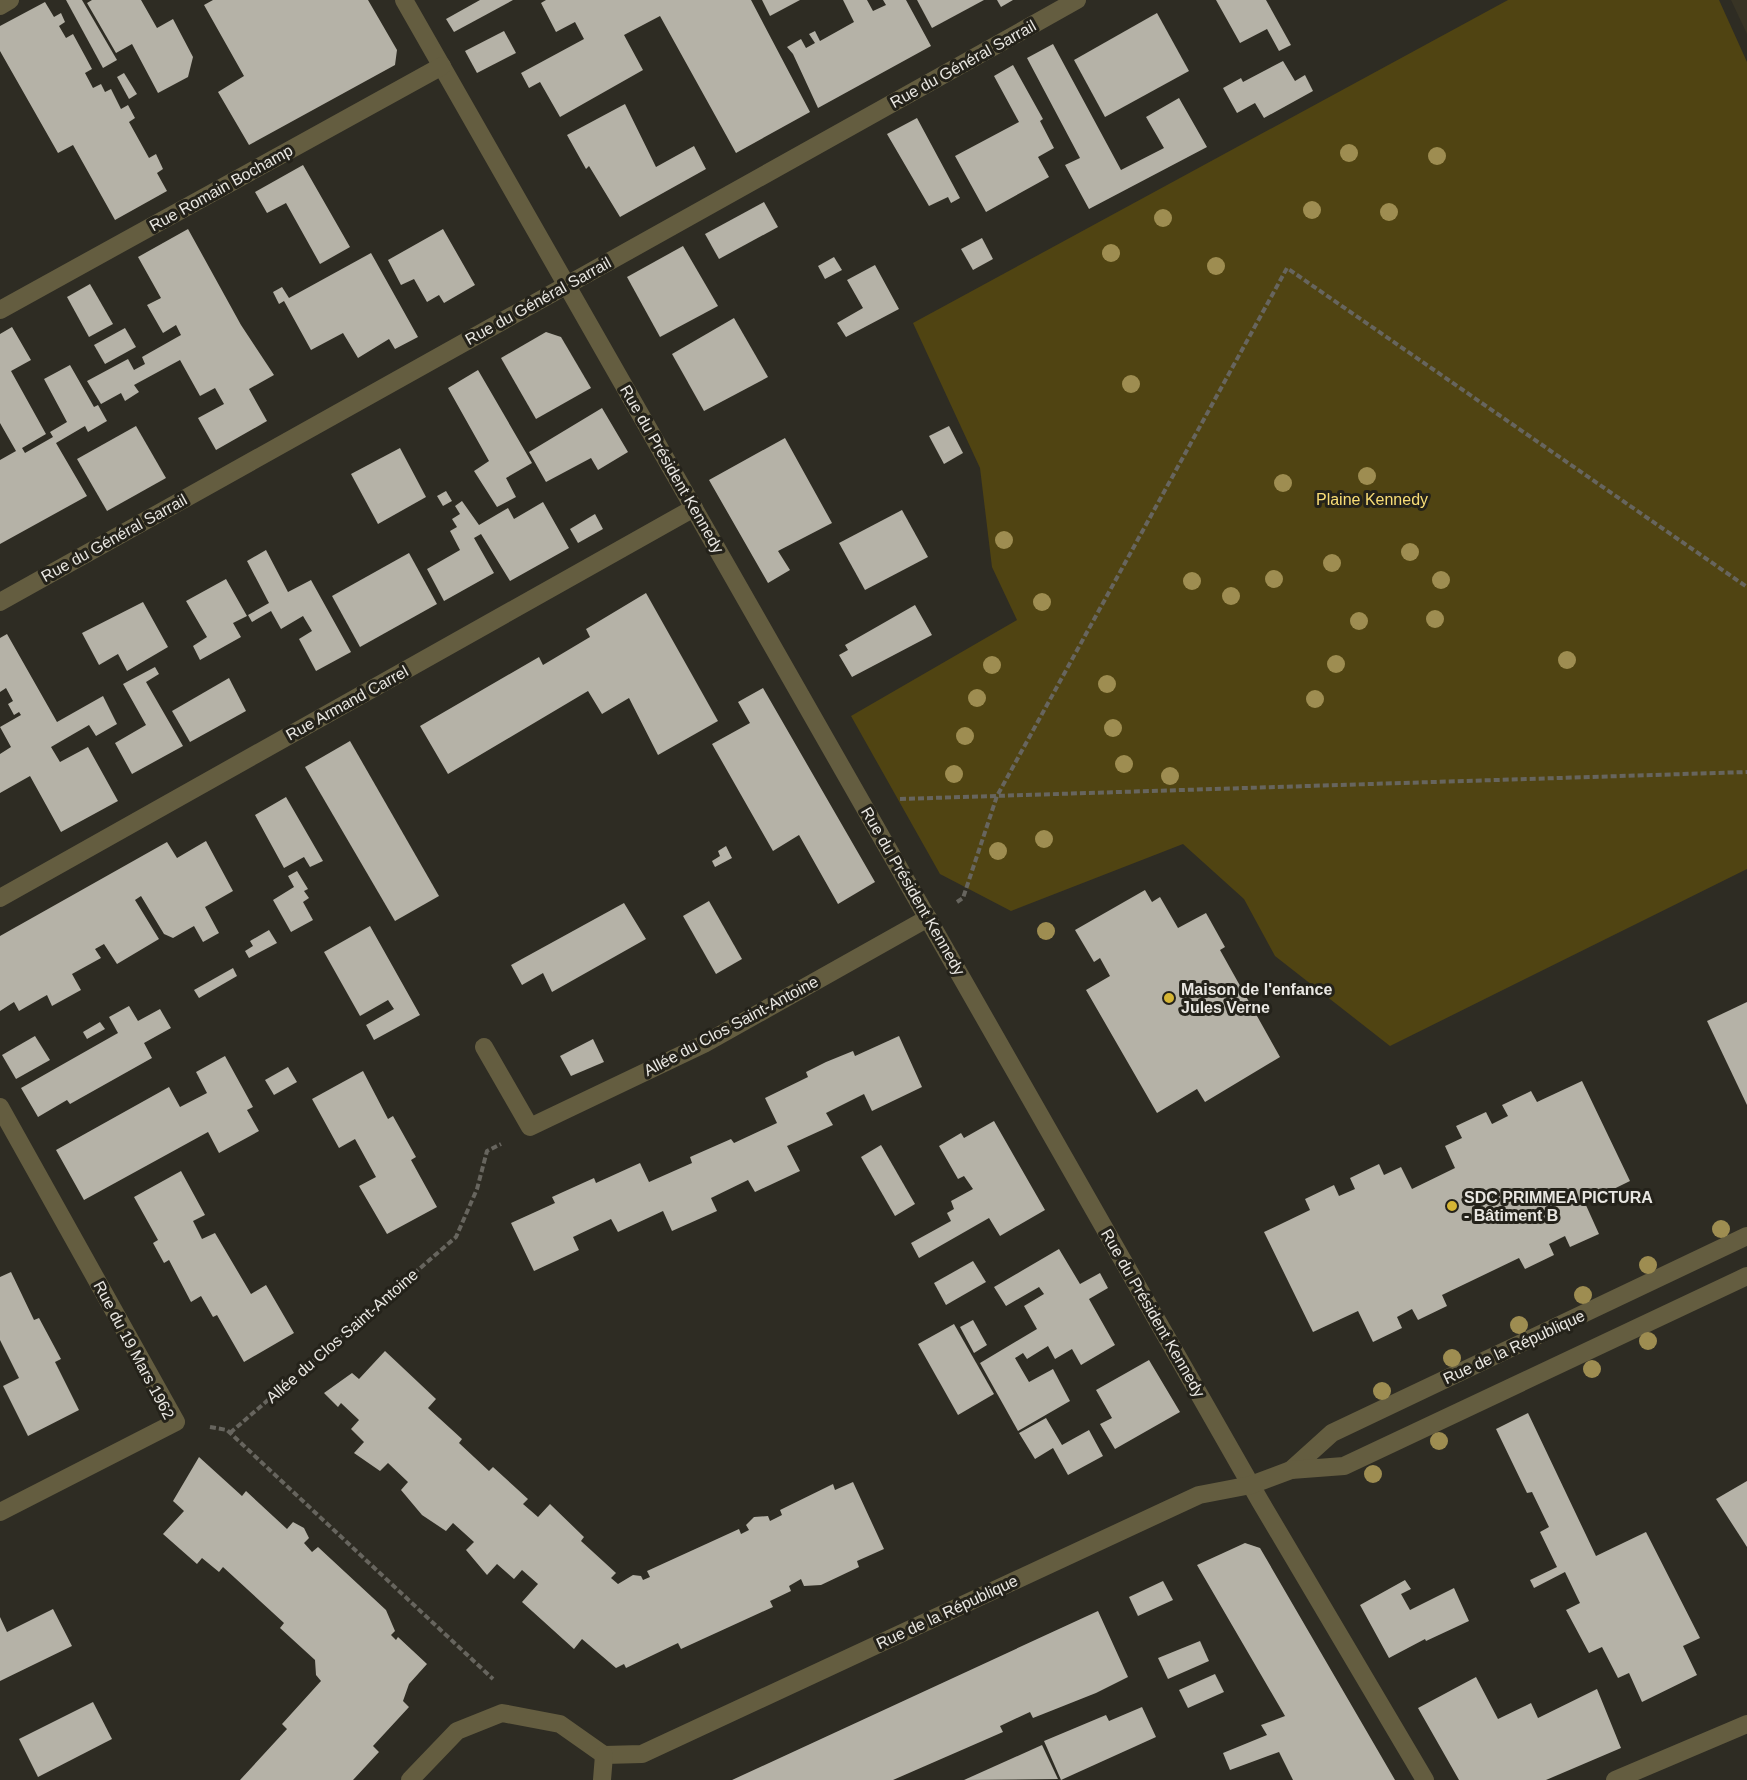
<svg xmlns="http://www.w3.org/2000/svg" width="1747" height="1780" viewBox="0 0 1747 1780" font-family="Helvetica,sans-serif">
  <style>
    .built { fill: #383425 }
    .green { fill: #504412 }
    .building { fill: #b5b2a7 }
    .lines { fill: none; stroke-linecap: round; stroke-linejoin: round }
    .path { stroke: #67655e; stroke-width: 4; stroke-dasharray: 6 3; stroke-linecap: butt }
    .street { stroke: #645d40; stroke-width: 18 }
    .tree { fill: #9e8d51 }
    .poi-dot { fill: #d5b535; stroke: #24221a; stroke-width: 2 }
    .labels { text-anchor: middle; dominant-baseline: central; stroke-width: 6; stroke-linejoin: round; paint-order: stroke }
    .street-label { font-size: 16px; fill: #e9e7e2; stroke: #24221a }
    .park-label { font-size: 16px; fill: #f9dd76; stroke: #24221a }
    .poi-label { font-size: 16px; font-weight: bold; fill: #e9e7e2; stroke: #24221a; text-anchor: start }
  </style>
  <rect width="100%" height="100%" fill="#2e2c23"/>
  <polygon class="built" points="1731,0 1747,0 1747,34"/>
  <polygon class="green" points="1508,0 1719,0 1747,62 1747,869 1390,1046 1275,956 1244,899 1183,844 1011,911 940,874 851,716 1017,620 992,567 980,468 913,323"/>
  <g class="building">
    <polygon points="66,0 82,0 117,60 103,68"/>
    <polygon points="92,0 141,0 157,28 173,19 193,57 188,77 158,93 132,44 116,53 87,3"/>
    <polygon points="213,0 368,0 397,50 395,65 249,145 218,92 244,76 204,5"/>
    <polygon points="480,0 513,0 454,32 446,19"/>
    <polygon points="546,0 751,0 810,112 736,153 660,16 624,35 643,70 560,117 540,82 529,88 521,73 584,39 575,22 556,32 541,3"/>
    <polygon points="762,0 800,0 770,16"/>
    <polygon points="843,0 867,0 873,11 886,5 883,0 906,0 931,46 818,108 793,54 787,47 801,39 806,48 815,43 809,34 815,31 820,41 854,22"/>
    <polygon points="917,0 984,0 932,28"/>
    <polygon points="997,0 1013,0 1001,7"/>
    <polygon points="1216,0 1266,0 1291,45 1279,51 1267,29 1240,43"/>
    <polygon points="45,2 54,17 61,13 65,22 59,26 66,38 73,34 85,56 92,69 85,73 93,88 101,84 105,92 111,89 121,109 128,105 135,118 129,122 149,158 156,154 163,169 157,173 167,191 115,220 73,145 58,153 0,51 0,26"/>
    <polygon points="1157,13 1189,71 1105,117 1074,60"/>
    <polygon points="504,31 516,53 477,73 465,51"/>
    <polygon points="1053,44 1121,170 1164,148 1146,117 1179,98 1207,147 1089,209 1065,165 1080,158 1027,58"/>
    <polygon points="1283,61 1295,81 1305,75 1313,91 1264,118 1255,103 1237,113 1223,88 1241,78 1243,82"/>
    <polygon points="1013,65 1043,119 1040,121 1054,148 1038,157 1049,177 986,212 955,156 1019,122 994,76"/>
    <polygon points="124,73 137,94 129,99 117,77"/>
    <polygon points="625,104 656,167 694,146 706,169 620,217 589,166 586,169 567,135"/>
    <polygon points="917,118 960,198 951,203 948,197 929,206 887,134"/>
    <polygon points="303,165 350,247 320,264 286,203 267,213 255,192"/>
    <polygon points="764,202 778,227 719,259 705,234"/>
    <polygon points="188,229 241,325 274,375 249,389 267,421 216,450 198,418 224,404 215,388 200,396 180,360 134,385 139,392 125,401 121,393 101,404 87,381 128,359 134,370 145,364 142,357 181,335 176,325 163,333 147,305 161,298 138,257"/>
    <polygon points="443,229 475,285 444,303 439,295 427,302 414,279 401,285 388,260"/>
    <polygon points="982,238 993,259 973,270 961,249"/>
    <polygon points="683,246 718,306 660,337 627,277"/>
    <polygon points="371,253 418,337 395,349 389,339 358,358 343,333 311,350 284,301 279,304 273,292 282,287 289,298"/>
    <polygon points="834,257 842,270 825,279 818,266"/>
    <polygon points="875,265 899,309 846,337 837,323 863,308 847,280"/>
    <polygon points="90,284 113,324 89,337 67,297"/>
    <polygon points="734,318 768,377 704,411 672,354"/>
    <polygon points="12,327 31,360 11,371 46,434 22,448 25,453 53,437 50,432 67,422 44,379 70,365 94,407 98,405 107,421 88,432 85,426 56,443 87,496 0,544 0,460 16,451 0,423 0,334"/>
    <polygon points="125,328 136,347 105,364 94,345"/>
    <polygon points="546,332 561,337 591,388 536,419 501,358"/>
    <polygon points="478,370 532,463 506,478 516,497 497,507 474,471 489,461 448,388"/>
    <polygon points="602,408 628,452 598,470 591,458 546,482 529,452"/>
    <polygon points="136,426 166,478 107,511 77,459"/>
    <polygon points="949,426 963,453 944,464 929,436"/>
    <polygon points="785,438 832,523 778,551 790,570 768,583 709,480"/>
    <polygon points="400,448 426,497 378,524 351,474"/>
    <polygon points="446,491 452,501 443,506 437,496"/>
    <polygon points="462,501 479,525 508,508 514,519 543,502 569,548 510,581 481,534 474,538 494,573 444,601 427,569 460,550 450,531 457,527 452,519 460,514 455,506"/>
    <polygon points="902,510 928,557 865,590 839,543"/>
    <polygon points="595,514 603,529 578,543 570,529"/>
    <polygon points="266,550 288,592 311,580 351,652 316,671 299,639 312,631 303,616 281,629 271,611 252,622 248,615 269,603 247,561"/>
    <polygon points="409,553 437,604 360,647 332,596"/>
    <polygon points="226,579 247,616 233,623 241,637 200,660 193,646 207,637 186,601"/>
    <polygon points="646,593 718,721 658,755 629,698 602,714 588,691 448,774 420,726 539,657 543,665 590,637 586,629"/>
    <polygon points="143,602 168,647 127,671 118,654 99,665 82,633"/>
    <polygon points="915,605 932,635 852,677 839,655 848,650 845,645"/>
    <polygon points="7,634 57,722 103,696 117,724 96,736 89,725 51,747 60,762 88,747 118,801 61,832 30,776 0,793 0,754 11,747 0,727 21,715 19,712 14,715 8,704 13,701 6,688 0,692 0,638"/>
    <polygon points="155,667 159,674 146,682 183,746 132,774 115,743 146,725 123,684"/>
    <polygon points="229,678 246,711 190,742 172,711"/>
    <polygon points="763,688 875,882 838,904 799,835 773,851 712,744 750,723 738,702"/>
    <polygon points="350,741 439,896 395,921 305,767"/>
    <polygon points="286,797 323,861 310,867 304,857 284,868 255,815"/>
    <polygon points="206,841 233,891 205,907 219,933 203,942 194,926 173,938 164,934 141,896 135,900 159,939 117,964 104,944 95,949 101,958 72,974 81,990 52,1006 47,995 19,1011 14,1002 0,1011 0,936 167,842 177,858"/>
    <polygon points="726,846 732,858 715,867 712,861 720,856 718,851"/>
    <polygon points="297,871 308,889 304,891 309,898 303,902 313,920 291,932 273,900 294,887 288,876"/>
    <polygon points="1145,890 1152,902 1160,897 1178,928 1206,913 1225,947 1220,950 1280,1057 1205,1102 1197,1089 1157,1113 1086,990 1110,976 1100,958 1094,962 1075,930"/>
    <polygon points="709,901 742,959 716,974 683,916"/>
    <polygon points="624,903 646,939 552,992 543,973 522,985 511,965"/>
    <polygon points="370,926 420,1015 374,1040 366,1025 394,1009 388,1000 360,1016 324,952"/>
    <polygon points="269,930 277,943 249,958 245,951 253,946 250,941"/>
    <polygon points="233,968 237,976 199,998 194,990"/>
    <polygon points="1747,1002 1747,1105 1707,1021"/>
    <polygon points="129,1006 138,1021 160,1009 171,1028 144,1043 152,1058 70,1104 67,1100 38,1117 21,1088 118,1033 109,1017"/>
    <polygon points="100,1022 105,1029 87,1039 83,1032"/>
    <polygon points="35,1036 50,1060 16,1079 2,1055"/>
    <polygon points="899,1036 922,1087 872,1111 864,1094 826,1113 833,1125 787,1146 800,1171 755,1192 748,1180 711,1198 717,1211 672,1231 663,1211 618,1232 611,1219 573,1237 579,1250 534,1271 511,1223 555,1203 552,1197 594,1178 596,1183 640,1163 649,1182 692,1163 690,1157 731,1139 734,1143 777,1123 765,1098 808,1077 806,1072 826,1062 853,1051 855,1056"/>
    <polygon points="593,1039 604,1062 571,1076 560,1056"/>
    <polygon points="225,1056 253,1107 247,1110 259,1131 219,1153 208,1132 84,1200 56,1150 169,1087 180,1107 207,1093 196,1072"/>
    <polygon points="288,1067 297,1082 274,1095 265,1080"/>
    <polygon points="363,1071 388,1119 393,1116 416,1157 411,1160 437,1207 387,1234 359,1186 376,1177 355,1139 339,1148 312,1099"/>
    <polygon points="1582,1081 1630,1181 1585,1203 1599,1234 1570,1247 1565,1236 1549,1244 1554,1255 1525,1269 1519,1258 1442,1295 1447,1306 1418,1320 1412,1309 1397,1317 1402,1328 1373,1342 1358,1311 1313,1332 1264,1232 1310,1210 1305,1199 1334,1185 1339,1196 1355,1189 1350,1178 1379,1164 1384,1175 1401,1167 1412,1189 1455,1168 1445,1146 1462,1138 1456,1126 1486,1112 1492,1124 1508,1116 1502,1105 1531,1091 1537,1102"/>
    <polygon points="994,1121 1045,1210 1000,1236 989,1218 919,1258 911,1243 951,1221 947,1213 954,1209 951,1201 973,1189 964,1176 958,1179 939,1146 961,1133 964,1138"/>
    <polygon points="881,1145 915,1204 895,1216 861,1157"/>
    <polygon points="181,1171 205,1215 193,1221 202,1239 215,1233 251,1294 266,1285 294,1333 244,1362 217,1315 213,1317 201,1296 191,1302 169,1260 164,1263 153,1243 158,1240 134,1197"/>
    <polygon points="1059,1249 1080,1284 1100,1273 1108,1288 1089,1299 1115,1345 1081,1365 1072,1349 1055,1359 1048,1346 1027,1359 1023,1353 1015,1358 1029,1382 1053,1369 1070,1401 1018,1431 980,1363 1037,1329 1024,1306 1044,1294 1039,1287 1006,1306 994,1287"/>
    <polygon points="973,1261 986,1282 946,1305 934,1283"/>
    <polygon points="11,1272 34,1320 39,1318 61,1359 55,1362 79,1410 28,1436 3,1386 19,1378 0,1340 0,1277"/>
    <polygon points="973,1320 987,1345 974,1353 960,1327"/>
    <polygon points="954,1324 994,1394 958,1415 918,1344"/>
    <polygon points="385,1351 436,1399 428,1408 462,1439 459,1443 489,1471 493,1467 528,1499 523,1504 538,1517 550,1504 584,1537 581,1541 616,1573 611,1578 618,1584 633,1575 641,1576 643,1580 650,1577 647,1571 739,1529 741,1534 749,1530 746,1525 754,1517 768,1516 770,1521 782,1515 780,1510 833,1484 835,1490 853,1482 884,1549 857,1561 859,1567 821,1585 804,1586 801,1579 789,1586 791,1591 770,1601 773,1607 681,1649 678,1643 626,1668 624,1664 616,1668 582,1639 574,1649 522,1602 538,1584 522,1570 514,1579 497,1564 487,1575 466,1550 474,1542 453,1523 446,1531 422,1515 401,1490 408,1482 388,1463 380,1471 354,1453 364,1442 351,1429 359,1420 341,1403 338,1407 324,1393 352,1373 359,1379"/>
    <polygon points="1149,1360 1180,1412 1115,1449 1100,1424 1112,1418 1096,1390"/>
    <polygon points="1528,1413 1596,1556 1646,1532 1700,1638 1683,1646 1697,1675 1642,1702 1629,1673 1618,1678 1602,1647 1589,1653 1566,1610 1580,1603 1565,1572 1534,1588 1530,1580 1557,1567 1540,1532 1549,1527 1532,1492 1527,1493 1496,1429"/>
    <polygon points="1046,1418 1062,1445 1089,1430 1103,1456 1068,1475 1053,1448 1035,1459 1019,1433"/>
    <polygon points="199,1457 242,1496 246,1491 287,1529 293,1522 304,1528 309,1538 304,1543 312,1552 318,1547 386,1610 395,1631 391,1635 396,1640 398,1637 427,1664 409,1684 403,1701 409,1707 373,1746 379,1752 353,1780 240,1780 287,1729 282,1724 321,1681 316,1675 315,1660 280,1628 284,1623 223,1567 219,1572 202,1558 197,1564 163,1534 184,1511 173,1501"/>
    <polygon points="1747,1481 1747,1547 1716,1499"/>
    <polygon points="1245,1543 1260,1548 1395,1780 1293,1780 1279,1752 1230,1770 1223,1753 1267,1735 1261,1725 1285,1716 1197,1565"/>
    <polygon points="1405,1580 1411,1589 1401,1594 1410,1610 1454,1588 1469,1621 1426,1641 1425,1639 1389,1658 1360,1605"/>
    <polygon points="1163,1581 1173,1600 1138,1616 1129,1597"/>
    <polygon points="53,1609 72,1646 0,1681 0,1617 7,1632"/>
    <polygon points="1098,1611 1128,1677 1096,1693 1033,1718 1030,1712 1000,1726 1003,1732 893,1780 732,1780"/>
    <polygon points="1200,1641 1209,1661 1168,1679 1158,1658"/>
    <polygon points="1215,1674 1224,1692 1188,1708 1179,1690"/>
    <polygon points="1476,1677 1498,1719 1531,1703 1538,1718 1597,1689 1621,1748 1546,1780 1459,1780 1418,1708"/>
    <polygon points="93,1702 112,1739 38,1777 19,1739"/>
    <polygon points="1142,1707 1156,1737 1061,1780 1044,1741 1106,1715 1109,1721"/>
    <polygon points="1042,1745 1058,1779 964,1780 984,1771"/>
  </g>
  <g class="lines">
    <g class="path">
      <polyline points="900,799 1747,772"/>
      <polyline points="957,902 963,898 997,796 1287,268 1747,587"/>
      <polyline points="210,1427 227,1430 493,1679"/>
      <polyline points="230,1433 456,1237 477,1189 487,1151 501,1144"/>
    </g>
    <g class="street">
      <polyline points="404,0 1260,1501 1425,1780"/>
      <polyline points="0,6 10,0"/>
      <polyline points="0,310 442,66"/>
      <polyline points="0,602 1077,0"/>
      <polyline points="0,898 694,508"/>
      <polyline points="484,1047 530,1127 704,1044 928,918"/>
      <polyline points="0,1107 176,1422 0,1512"/>
      <polyline points="1291,1470 1332,1433 1747,1236"/>
      <polyline points="410,1780 457,1731 502,1713 560,1724 604,1755 642,1754 1199,1495 1251,1485 1291,1470 1344,1466 1747,1276"/>
      <polyline points="602,1780 604,1755"/>
      <polyline points="1615,1780 1747,1724"/>
    </g>
  </g>
  <g class="tree">
    <circle cx="1349" cy="153" r="9"/>
    <circle cx="1437" cy="156" r="9"/>
    <circle cx="1312" cy="210" r="9"/>
    <circle cx="1389" cy="212" r="9"/>
    <circle cx="1163" cy="218" r="9"/>
    <circle cx="1111" cy="253" r="9"/>
    <circle cx="1216" cy="266" r="9"/>
    <circle cx="1131" cy="384" r="9"/>
    <circle cx="1367" cy="476" r="9"/>
    <circle cx="1283" cy="483" r="9"/>
    <circle cx="1004" cy="540" r="9"/>
    <circle cx="1410" cy="552" r="9"/>
    <circle cx="1332" cy="563" r="9"/>
    <circle cx="1274" cy="579" r="9"/>
    <circle cx="1441" cy="580" r="9"/>
    <circle cx="1192" cy="581" r="9"/>
    <circle cx="1231" cy="596" r="9"/>
    <circle cx="1042" cy="602" r="9"/>
    <circle cx="1435" cy="619" r="9"/>
    <circle cx="1359" cy="621" r="9"/>
    <circle cx="1567" cy="660" r="9"/>
    <circle cx="1336" cy="664" r="9"/>
    <circle cx="992" cy="665" r="9"/>
    <circle cx="1107" cy="684" r="9"/>
    <circle cx="977" cy="698" r="9"/>
    <circle cx="1315" cy="699" r="9"/>
    <circle cx="1113" cy="728" r="9"/>
    <circle cx="965" cy="736" r="9"/>
    <circle cx="1124" cy="764" r="9"/>
    <circle cx="954" cy="774" r="9"/>
    <circle cx="1170" cy="776" r="9"/>
    <circle cx="1044" cy="839" r="9"/>
    <circle cx="998" cy="851" r="9"/>
    <circle cx="1046" cy="931" r="9"/>
    <circle cx="1721" cy="1229" r="9"/>
    <circle cx="1648" cy="1265" r="9"/>
    <circle cx="1583" cy="1295" r="9"/>
    <circle cx="1519" cy="1325" r="9"/>
    <circle cx="1648" cy="1341" r="9"/>
    <circle cx="1452" cy="1358" r="9"/>
    <circle cx="1592" cy="1369" r="9"/>
    <circle cx="1382" cy="1391" r="9"/>
    <circle cx="1439" cy="1441" r="9"/>
    <circle cx="1373" cy="1474" r="9"/>
  </g>
  <g class="poi-dot">
    <circle cx="1169" cy="998" r="6"/>
    <circle cx="1452" cy="1206" r="6"/>
  </g>
  <g class="labels">
    <g class="street-label">
      <text transform="translate(963 64) rotate(-29)">Rue du Général Sarrail</text>
      <text transform="translate(221 188) rotate(-29)">Rue Romain Bochamp</text>
      <text transform="translate(538 301) rotate(-29)">Rue du Général Sarrail</text>
      <text transform="translate(672 469) rotate(60)">Rue du Président Kennedy</text>
      <text transform="translate(114 538) rotate(-29)">Rue du Général Sarrail</text>
      <text transform="translate(347 703) rotate(-29)">Rue Armand Carrel</text>
      <text transform="translate(913 891) rotate(60)">Rue du Président Kennedy</text>
      <text transform="translate(731 1026) rotate(-28)">Allée du Clos Saint-Antoine</text>
      <text transform="translate(1153 1313) rotate(60)">Rue du Président Kennedy</text>
      <text transform="translate(342 1336) rotate(-41)">Allée du Clos Saint-Antoine</text>
      <text transform="translate(1514 1347) rotate(-25)">Rue de la République</text>
      <text transform="translate(134 1350) rotate(62)">Rue du 19 Mars 1962</text>
      <text transform="translate(947 1612) rotate(-25)">Rue de la République</text>
    </g>
    <g class="park-label">
      <text x="1372" y="499">Plaine Kennedy</text>
    </g>
    <g class="poi-label">
      <text x="1181" y="989">Maison de l'enfance<tspan x="1181" dy="18">Jules Verne</tspan></text>
      <text x="1464" y="1197">SDC PRIMMEA PICTURA<tspan x="1464" dy="18">- Bâtiment B</tspan></text>
    </g>
  </g>
</svg>
